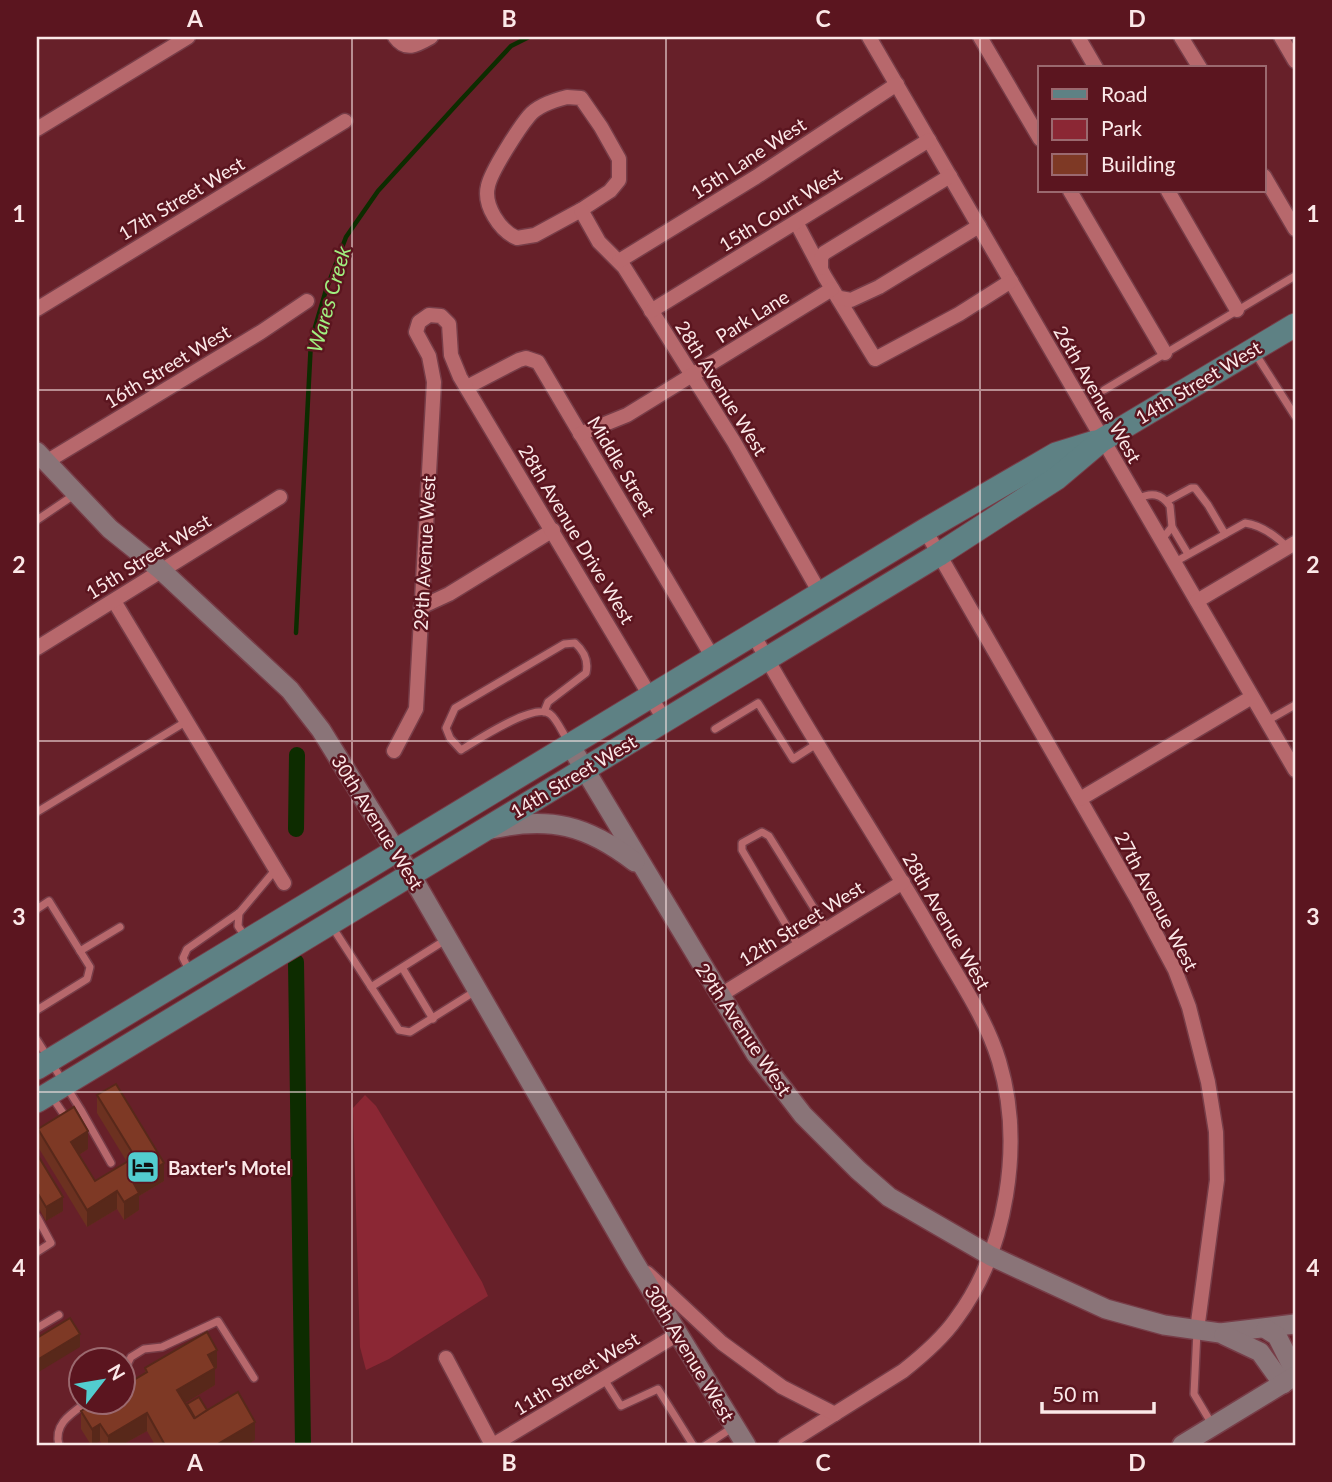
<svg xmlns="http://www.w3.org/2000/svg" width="1332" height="1482" viewBox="0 0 1332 1482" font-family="Lato,sans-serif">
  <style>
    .green { fill: #8b2734 }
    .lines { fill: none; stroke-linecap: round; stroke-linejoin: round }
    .stream { stroke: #0d2c00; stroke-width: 4.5 }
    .canal { stroke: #0d2c00; stroke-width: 16 }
    .lane-casing { stroke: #773d48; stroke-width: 10 }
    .street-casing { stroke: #773d48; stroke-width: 17 }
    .secondary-casing { stroke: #773d48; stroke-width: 22 }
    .primary-casing { stroke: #773d48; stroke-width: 25 }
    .lane { stroke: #b7686c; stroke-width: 7 }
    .street { stroke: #b7686c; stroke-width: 14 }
    .secondary { stroke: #8a7478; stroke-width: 19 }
    .primary { stroke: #5e8184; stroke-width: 23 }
    .wall { fill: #6c3120 }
    .shaded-wall { fill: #58281a }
    .building { fill: #7e3925; stroke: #58281a; stroke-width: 2 }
    .grid { fill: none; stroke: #fbe8e8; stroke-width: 2; stroke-opacity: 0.55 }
    .labels { text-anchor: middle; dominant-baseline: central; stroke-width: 5; stroke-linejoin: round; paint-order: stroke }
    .street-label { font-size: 19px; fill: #fbe8e8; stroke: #5b151f }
    .poi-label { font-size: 19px; font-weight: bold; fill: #fbe8e8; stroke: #5b151f; text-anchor: start }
    .water-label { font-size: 21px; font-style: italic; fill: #a0f07f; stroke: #5b151f }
    .neatline { fill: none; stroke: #fbe8e8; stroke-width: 2.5 }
    .grid-label { font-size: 23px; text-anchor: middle; font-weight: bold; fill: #fbe8e8 }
  </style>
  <rect width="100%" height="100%" fill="#672029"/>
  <polygon class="green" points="365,1095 376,1106 482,1282 488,1296 389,1359 366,1370 360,1347 353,1108"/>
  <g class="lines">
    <polyline class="stream" points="296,633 311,341 326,290 346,237 378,191 459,102 511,46 529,37"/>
    <g class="canal">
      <polyline points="296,829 297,755"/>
      <polyline points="296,962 303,1445"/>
    </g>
    <defs>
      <g id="lane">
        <polyline points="1255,353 1295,416"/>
        <polyline points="1104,390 1295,276"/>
        <path d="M1137 499C1151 492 1161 493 1170 506L1172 527 1162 539"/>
        <polyline points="1167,501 1191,488 1195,488 1208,505 1225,534"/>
        <polyline points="37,520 74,495"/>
        <polyline points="1172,527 1188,554"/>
        <path d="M1175 562 1245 523C1261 525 1276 536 1288 548"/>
        <path d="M544 712 548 702 586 673C589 660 584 651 575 643L564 644 455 708 446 728 450 738 461 750C476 741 534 702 550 714 557 719 563 734 568 741"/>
        <polyline points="1267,721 1295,705"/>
        <polyline points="715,729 758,703 793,759 818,743"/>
        <polyline points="37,812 187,721"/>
        <polyline points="37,909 49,901 90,967 87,979 37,1010"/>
        <polyline points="239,913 238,926 246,938"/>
        <polyline points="331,925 399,1030 410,1032 477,990"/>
        <polyline points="799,947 742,850 742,843 762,832 769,836 827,929"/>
        <polyline points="80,951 120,927"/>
        <polyline points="403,969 433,1019"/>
        <polyline points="189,970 183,958 187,949 240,912 276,869"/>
        <polyline points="371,987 447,939"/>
        <polyline points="37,1040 81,1110 111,1163"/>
        <polyline points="52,1097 67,1119 69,1117"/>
        <polyline points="37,1217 51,1243 37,1252"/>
        <polyline points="37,1328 59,1315"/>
        <polyline points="1197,1331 1194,1394 1213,1426"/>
        <polyline points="122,1375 131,1357 144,1349 162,1347 218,1321 254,1378"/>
        <polyline points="604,1379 621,1406 658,1389 693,1445"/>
        <path d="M59 1445C53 1424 72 1413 87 1402"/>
        <polyline points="706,1445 732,1428"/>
      </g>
      <g id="street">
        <path d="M395 37C406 52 417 45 431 37"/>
        <polyline points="869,37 1295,770"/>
        <polyline points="980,37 1040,139"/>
        <polyline points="1078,37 1096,68"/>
        <polyline points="1181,37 1200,68"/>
        <polyline points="1281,37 1295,61"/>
        <path d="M567 97 581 98 601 127 619 159V180L610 191 581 210 535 235 517 238C500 231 483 205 488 186 491 171 519 128 529 116 537 106 555 100 567 97Z"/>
        <polyline points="37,129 188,37"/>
        <polyline points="1264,176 1295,229"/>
        <polyline points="1070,191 1165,353"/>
        <polyline points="1168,191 1237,310"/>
        <polyline points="581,210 599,242 624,267 734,442 820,593"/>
        <polyline points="796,222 825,277 875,359 959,314 1011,281"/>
        <polyline points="619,261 756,177 897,84"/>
        <polyline points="821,268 821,258 824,253 950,176"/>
        <polyline points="840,298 851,300 879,287 979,226"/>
        <polyline points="37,309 345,121"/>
        <polyline points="651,311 929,140"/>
        <polyline points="467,387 519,360 526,358 538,362 713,658"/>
        <polyline points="580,434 627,415 832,289"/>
        <polyline points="46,462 261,332 307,301"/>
        <polyline points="925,530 1137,899 1175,970 1189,1007 1208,1082 1216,1132 1217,1180 1197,1330"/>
        <polyline points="114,601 284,883"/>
        <polyline points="1197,601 1295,543"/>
        <polyline points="421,607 449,594 553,530"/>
        <path d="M753 634C810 738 877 836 936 939 958 978 986 1018 999 1061 1024 1143 1007 1251 956 1319 942 1339 922 1356 903 1371L785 1445"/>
        <polyline points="37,648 280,497"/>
        <polyline points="394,751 416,709 434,382 429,356 416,332 419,322 429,315 441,316 449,324 451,355 460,377 665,721"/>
        <polyline points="1080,799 1252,697"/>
        <polyline points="719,996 903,882"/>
        <polyline points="647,1273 722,1343 782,1387 835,1414"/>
        <polyline points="446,1358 492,1445"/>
        <polyline points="493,1445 678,1334"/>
      </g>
      <g id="secondary">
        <polyline points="37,452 110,529 161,570 290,690 321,730 411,875 633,1260 746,1445"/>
        <polyline points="570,745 756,1054 803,1115 858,1170 889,1197 991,1256 1106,1309 1164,1325 1220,1333 1295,1324"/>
        <path d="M491 829C550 816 587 825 635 862"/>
        <polyline points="1266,1329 1277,1336 1295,1372"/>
        <polyline points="1224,1335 1260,1352 1283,1384"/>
        <polyline points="1182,1445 1295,1376"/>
      </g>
      <g id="primary">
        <polyline points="37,1068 925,530 1056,454 1095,442"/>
        <polyline points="37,1101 938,555 1057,478 1102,440 1295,325"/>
      </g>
    </defs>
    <use href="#lane" class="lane-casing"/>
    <use href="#street" class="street-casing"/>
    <use href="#secondary" class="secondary-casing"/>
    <use href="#primary" class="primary-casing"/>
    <use href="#lane" class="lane"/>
    <use href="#street" class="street"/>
    <use href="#secondary" class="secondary"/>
    <use href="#primary" class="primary"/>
  </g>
  <g class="wall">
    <polygon points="97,1095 164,1181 139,1196 139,1210 124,1220 117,1209 87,1227 38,1147 38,1129 88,1149 79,1155 95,1181 127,1162 97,1113"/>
    <polygon points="37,1154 63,1211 46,1221 37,1205"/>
    <polygon points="145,1368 217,1368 215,1369 215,1385 185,1403 187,1406 207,1410 255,1440 246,1445 155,1445 147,1431 122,1445 102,1445 100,1441 94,1445 91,1445 81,1429 81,1411 145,1373"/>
  </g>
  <g class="shaded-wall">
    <polygon points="88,1131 88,1149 71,1160 71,1142"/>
    <polygon points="164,1163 164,1181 139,1196 139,1210 124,1220 124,1202 133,1182"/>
    <polygon points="117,1191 117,1209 87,1227 87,1210"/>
    <polygon points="63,1197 63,1211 46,1221 46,1207"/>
    <polygon points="80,1334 80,1347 37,1373 37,1360"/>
    <polygon points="217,1350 217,1368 215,1369 215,1385 177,1408 177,1390 208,1355"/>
    <polygon points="147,1413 147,1431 122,1445 108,1445 108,1436"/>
    <polygon points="255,1422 255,1440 246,1445 216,1445"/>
    <polygon points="100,1424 100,1441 94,1445 92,1445 92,1429"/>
  </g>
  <g class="building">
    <polygon points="116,1084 164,1163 133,1182 139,1193 124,1202 117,1191 87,1210 38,1129 74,1107 88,1131 71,1142 95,1181 135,1157 97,1095"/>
    <polygon points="37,1154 63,1197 46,1207 37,1192"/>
    <polygon points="70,1318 80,1334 37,1360 37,1338"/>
    <polygon points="207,1332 217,1350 208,1355 215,1368 177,1390 194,1418 238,1392 255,1422 216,1445 165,1445 147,1413 108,1436 100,1424 92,1429 81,1411 97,1402 122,1402 122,1387 147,1372 145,1368"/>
    <polygon points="199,1397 207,1410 195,1418 187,1404"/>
  </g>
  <path class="grid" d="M352 37V1445M666 37V1445M980 37V1445M37 390H1295M37 741H1295M37 1092H1295"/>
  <defs>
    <symbol id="hotel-square" viewBox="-11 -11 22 22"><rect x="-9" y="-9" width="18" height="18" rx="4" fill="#52cdcf" stroke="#5b151f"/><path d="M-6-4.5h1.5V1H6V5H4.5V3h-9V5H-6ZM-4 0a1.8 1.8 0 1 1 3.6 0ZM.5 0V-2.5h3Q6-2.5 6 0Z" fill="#111"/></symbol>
  </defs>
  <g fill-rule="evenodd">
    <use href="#hotel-square" x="124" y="1148" width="38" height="38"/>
  </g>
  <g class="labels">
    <g class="street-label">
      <text transform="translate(748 158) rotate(-33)">15th Lane West</text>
      <text transform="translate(181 198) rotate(-31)">17th Street West</text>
      <text transform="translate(780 209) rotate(-32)">15th Court West</text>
      <text transform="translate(752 316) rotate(-32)">Park Lane</text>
      <text transform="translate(167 366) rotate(-31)">16th Street West</text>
      <text transform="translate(1198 382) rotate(-31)">14th Street West</text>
      <text transform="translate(722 388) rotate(58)">28th Avenue West</text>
      <text transform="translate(1098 394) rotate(60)">26th Avenue West</text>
      <text transform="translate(622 466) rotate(59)">Middle Street</text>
      <text transform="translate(577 534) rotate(59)">28th Avenue Drive West</text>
      <text transform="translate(424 553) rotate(-87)">29th Avenue West</text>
      <text transform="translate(148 556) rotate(-32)">15th Street West</text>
      <text transform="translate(573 776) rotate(-31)">14th Street West</text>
      <text transform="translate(378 822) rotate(58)">30th Avenue West</text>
      <text transform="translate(1157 901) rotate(62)">27th Avenue West</text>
      <text transform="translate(947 921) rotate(60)">28th Avenue West</text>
      <text transform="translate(801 923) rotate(-32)">12th Street West</text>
      <text transform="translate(744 1029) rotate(56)">29th Avenue West</text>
      <text transform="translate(690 1353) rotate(59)">30th Avenue West</text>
      <text transform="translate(576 1373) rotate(-31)">11th Street West</text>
    </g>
    <g class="poi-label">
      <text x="168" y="1167">Baxter's Motel</text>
    </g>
    <g class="water-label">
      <text transform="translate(328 299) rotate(-74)">Wares Creek</text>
    </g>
  </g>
  <rect width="1332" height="1482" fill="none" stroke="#5b151f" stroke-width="77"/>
  <rect x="1038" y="66" width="228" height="126" fill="#5b151f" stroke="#9b696f" stroke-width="2"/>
  <rect x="1052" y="89" width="35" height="10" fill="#5e8184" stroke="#9b696f" stroke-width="2"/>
  <text x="1101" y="102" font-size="21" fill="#fbe8e8">Road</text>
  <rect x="1052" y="119" width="35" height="21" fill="#8b2734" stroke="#9b696f" stroke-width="2"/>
  <text x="1101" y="136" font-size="21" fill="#fbe8e8">Park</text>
  <rect x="1052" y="154" width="35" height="21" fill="#7e3925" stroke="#9b696f" stroke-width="2"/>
  <text x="1101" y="172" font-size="21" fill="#fbe8e8">Building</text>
  <g transform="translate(102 1381) rotate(59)"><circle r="33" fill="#5b151f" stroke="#9b696f" stroke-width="2"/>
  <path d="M0-5L12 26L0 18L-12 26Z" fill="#52cdcf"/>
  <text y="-10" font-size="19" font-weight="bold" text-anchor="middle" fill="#fbe8e8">N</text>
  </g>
  <path d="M1042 1402v10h112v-10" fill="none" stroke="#fbe8e8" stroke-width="3.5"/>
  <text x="1052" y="1402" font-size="21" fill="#fbe8e8" stroke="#5b151f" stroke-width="5" paint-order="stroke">50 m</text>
  <rect x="38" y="38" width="1256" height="1406" class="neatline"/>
  <g class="grid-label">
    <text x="195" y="27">A</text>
    <text x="509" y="27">B</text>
    <text x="823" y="27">C</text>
    <text x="1137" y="27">D</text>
    <text x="19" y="222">1</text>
    <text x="1313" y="222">1</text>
    <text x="19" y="573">2</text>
    <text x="1313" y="573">2</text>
    <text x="19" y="925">3</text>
    <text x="1313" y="925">3</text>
    <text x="19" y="1276">4</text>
    <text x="1313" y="1276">4</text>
    <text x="195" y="1471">A</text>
    <text x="509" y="1471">B</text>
    <text x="823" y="1471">C</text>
    <text x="1137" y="1471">D</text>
  </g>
</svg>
